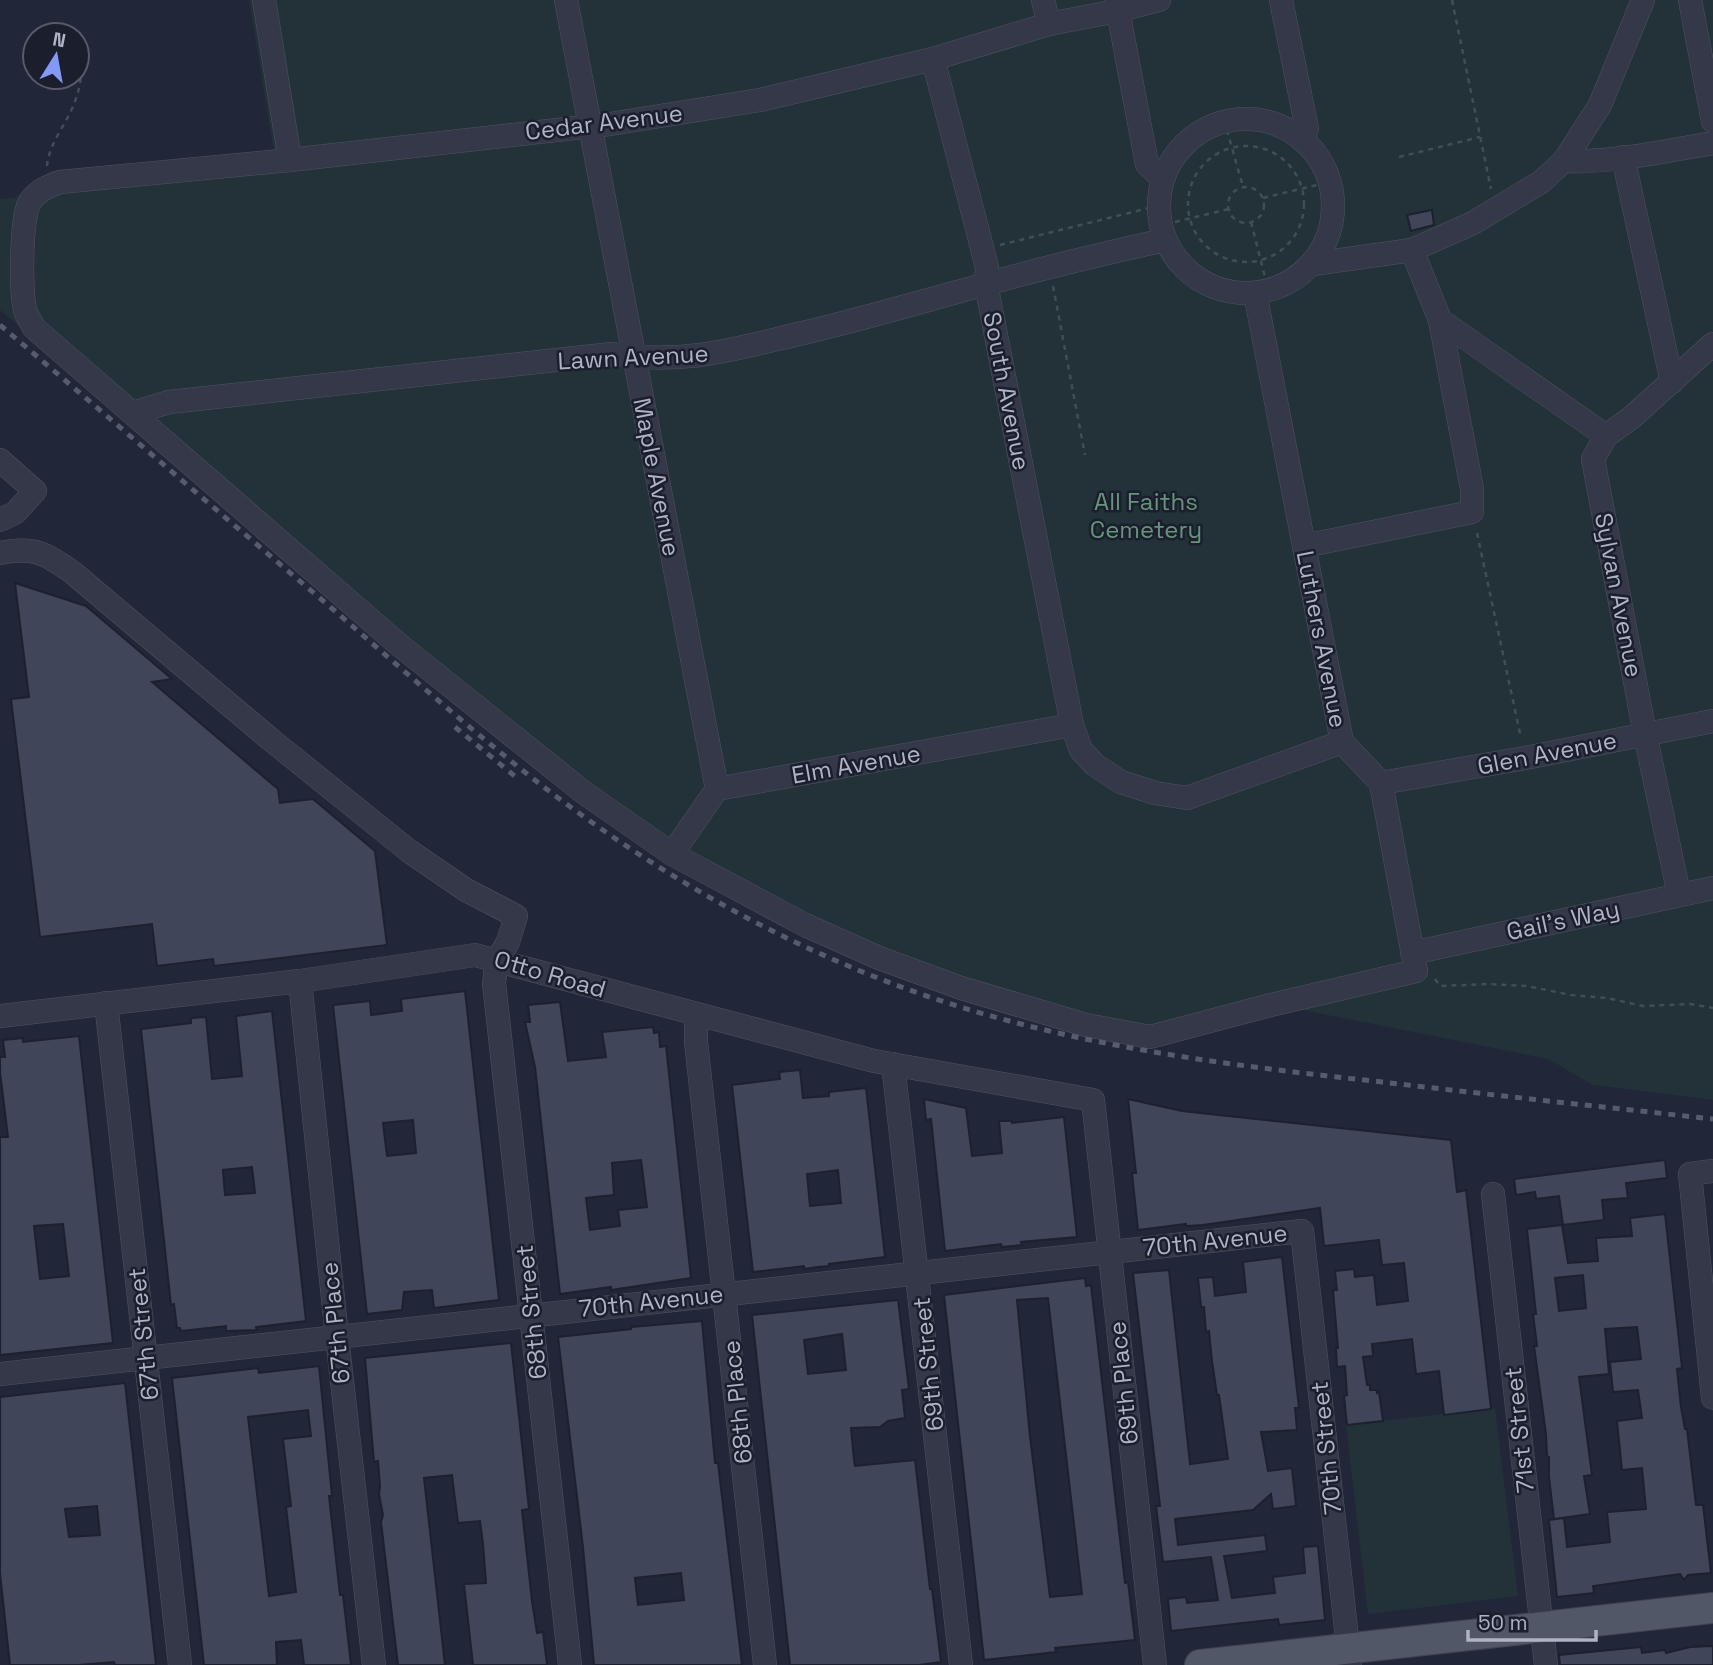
<svg xmlns="http://www.w3.org/2000/svg" width="1713" height="1665" viewBox="0 0 1713 1665" font-family="'Space Grotesk',sans-serif">
  <style>
    .green { fill: #233239 }
    .building { fill: #404559; stroke: #1c202f; stroke-width: 2; fill-rule: evenodd }
    .lines { fill: none; stroke-linecap: round; stroke-linejoin: round }
    .minor-casing { stroke: #4f5363; stroke-width: 24 }
    .major-casing { stroke: #3e4252; stroke-width: 32 }
    .path { stroke: #404f56; stroke-width: 2.5; stroke-dasharray: 5 5; stroke-linecap: butt }
    .minor { stroke: #343848; stroke-width: 23 }
    .major { stroke: #525768; stroke-width: 30 }
    .rail { stroke: #565b6f; stroke-width: 5; stroke-dasharray: 7 7; stroke-linecap: butt }
    .labels { text-anchor: middle; dominant-baseline: central; stroke-width: 5; stroke-linejoin: round; paint-order: stroke }
    .street-label { font-size: 24px; fill: #afb3c5; stroke: #1a1e2d }
    .park-label { font-size: 24px; fill: #67957b; stroke: #1a1e2d }
  </style>
  <rect width="100%" height="100%" fill="#212638"/>
  <g class="green">
    <polygon points="249,0 1713,0 1713,1100 1593,1085 1548,1059 1293,1008 1160,1047 1063,1028 905,981 668,863 513,752 0,310 0,199 14,198 50,171 274,152"/>
    <polygon points="1495,1408 1518,1596 1368,1614 1346,1425"/>
  </g>
  <g class="building">
    <polygon points="1432,210 1434,225 1411,231 1407,215"/>
    <polygon points="15,583 86,606 172,679 152,682 278,789 280,803 313,799 375,851 387,945 214,966 213,959 157,966 152,924 40,937 11,699 29,697"/>
    <path d="M465 991 499 1300 434 1308 432 1290 404 1292 402 1310 367 1314 333 1005 370 1001 371 1015 402 1011 401 999ZM413 1120 416 1153 387 1156 383 1123Z"/>
    <path d="M560 1002 568 1061 606 1057 602 1032 653 1027 654 1033 659 1032 660 1047 666 1046 691 1278 611 1290V1287L560 1294 535 1067 525 1022H530L528 1005ZM641 1160 647 1207 618 1210 620 1226 590 1230 586 1198 614 1195 612 1163Z"/>
    <path d="M272 1011 306 1321 256 1327 257 1330 226 1331V1326L181 1331 180 1328H177L174 1304 171 1305 141 1029 191 1023V1018L206 1017 212 1079 242 1076 236 1016ZM252 1167 255 1193 225 1195 223 1170Z"/>
    <path d="M79 1036 113 1343 0 1355V1137H8L0 1072V1057H5L3 1040 23 1038V1042ZM63 1224 69 1276 40 1279 34 1226Z"/>
    <path d="M800 1070 803 1098 829 1096V1092L866 1088 885 1257 829 1264V1266L818 1267 804 1269V1266L753 1272 732 1085 780 1079 779 1072ZM838 1170 841 1203 810 1206 807 1174Z"/>
    <polygon points="924,1099 966,1108 972,1156 1002,1153 999,1121 1012,1121 1012,1123 1064,1117 1077,1237 1021,1242 1022,1245 1002,1247 1001,1244 945,1251 931,1119 926,1120"/>
    <polygon points="1128,1099 1182,1111 1451,1140 1457,1192 1466,1190 1491,1409 1444,1415 1439,1371 1416,1374 1412,1339 1372,1344 1373,1356 1363,1357 1367,1385 1370,1385 1370,1390 1377,1390 1377,1393 1379,1392 1383,1421 1347,1425 1344,1396 1347,1395 1345,1366 1337,1367 1336,1348 1338,1348 1333,1290 1337,1290 1335,1271 1354,1269 1355,1277 1374,1275 1377,1305 1408,1301 1404,1263 1382,1265 1379,1240 1324,1246 1320,1208 1203,1225 1186,1226 1186,1224 1138,1230 1132,1173 1136,1173"/>
    <polygon points="1665,1160 1667,1178 1626,1183 1628,1198 1602,1200 1604,1220 1563,1225 1559,1196 1536,1199 1535,1192 1516,1195 1514,1179"/>
    <path d="M1665 1214 1682 1368 1677 1369 1681 1407 1685 1429H1687L1696 1505H1703L1711 1573 1688 1575 1684 1580 1680 1574 1593 1586 1594 1593 1557 1597 1549 1520 1564 1518 1567 1547 1610 1542 1607 1512 1646 1509 1642 1468 1622 1470 1617 1421 1642 1418 1638 1390 1613 1392 1610 1362 1641 1359 1637 1327 1605 1329 1609 1374 1579 1377 1592 1475 1584 1476 1590 1514 1554 1519 1549 1477V1457L1547 1456 1546 1434 1534 1346H1537L1533 1314H1536L1527 1229 1562 1225 1568 1263 1598 1261 1596 1238 1632 1236 1630 1218ZM1583 1275 1586 1308 1559 1311 1555 1278Z"/>
    <polygon points="1282,1257 1299,1408 1295,1408 1297,1430 1261,1432 1268,1471 1292,1468 1296,1506 1273,1509 1271,1494 1253,1510 1175,1519 1178,1545 1265,1535 1267,1551 1224,1556 1232,1598 1275,1593 1273,1577 1305,1573 1303,1547 1318,1546 1325,1620 1279,1625 1278,1619 1171,1631 1168,1599 1186,1597 1187,1603 1218,1600 1211,1557 1163,1562 1156,1506 1160,1506 1133,1273 1169,1270 1190,1464 1228,1459 1219,1395 1217,1395 1212,1361 1209,1331 1206,1332 1204,1307 1201,1307 1198,1278 1213,1277 1215,1296 1246,1292 1243,1262"/>
    <path d="M1085 1278 1086 1286 1091 1285 1125 1583 1128 1582 1135 1640 1055 1648 1056 1652 984 1660 944 1295ZM1048 1298 1082 1594 1050 1597 1030 1437 1017 1300Z"/>
    <path d="M898 1300 909 1389 902 1390 905 1418 888 1421 880 1427 851 1428 854 1460 855 1466 915 1460 930 1589H932L941 1662 919 1665H790L752 1315ZM842 1334 846 1370 808 1374 804 1340Z"/>
    <path d="M702 1321 715 1463H718L742 1665H594L583 1547 558 1337 631 1329V1327ZM681 1573 684 1600 638 1605 635 1578Z"/>
    <polygon points="511,1343 529,1509 522,1510 532,1601 537,1633 543,1632 547,1665 473,1665 464,1584 486,1583 483,1544 480,1521 458,1523 452,1475 424,1478 445,1665 398,1665 381,1522 383,1515 379,1494 380,1486 378,1461 374,1462 365,1358"/>
    <path d="M319 1366 332 1496H329L340 1595H343L351 1665H304L301 1640 276 1642 277 1665H204L172 1378 258 1368 259 1373ZM308 1410 311 1436 283 1439 291 1506 286 1507 296 1592 269 1596 248 1417Z"/>
    <path d="M125 1383 156 1665H115L114 1662 78 1665H10L0 1573V1397ZM97 1506 100 1535 69 1537 65 1509Z"/>
    <polygon points="1713,1646 1713,1665 1560,1665 1559,1655 1641,1647 1642,1653 1665,1650 1666,1653 1690,1647"/>
  </g>
  <g class="lines">
    <defs>
      <g id="minor">
        <polyline points="264,0 290,160"/>
        <polyline points="566,0 717,789"/>
        <polyline points="1043,0 1049,24"/>
        <polyline points="1116,0 1147,164 1163,179"/>
        <path d="M1159 0 1117 11 1049 24 933 59 760 100 610 124 290 160 60 182C47 187 35 191 29 204 21 218 20 297 26 313 28 318 32 323 34 328L398 644 583 792 672 854 805 925 879 958 961 988 1086 1025 1150 1037 1267 1006 1416 971 1381 783 1342 742 1255 293"/>
        <polyline points="1281,0 1307,129 1301,139"/>
        <polyline points="1690,0 1713,121"/>
        <polyline points="933,59 987,267 986,284 1072,725 1081,750 1095,765 1121,782 1155,793 1187,798 1342,742"/>
        <circle cx="1246" cy="206" r="87"/>
        <polyline points="1623,157 1672,382"/>
        <path d="M1564 161C1614 163 1664 151 1713 143"/>
        <polyline points="1412,250 1440,320 1606,436"/>
        <polyline points="1313,264 1412,250 1473,223 1541,182 1564,161 1600,105 1643,0"/>
        <path d="M133 413 169 402 612 354C680 364 724 352 790 336 857 321 923 301 990 283 1047 267 1106 253 1165 240"/>
        <polyline points="0,460 35,491 15,513 0,520"/>
        <polyline points="1304,546 1472,512 1472,489 1440,320"/>
        <path d="M0 553C33 546 45 553 72 572L270 739 409 851 466 890 516 916 508 942 497 960 494 983 570 1665"/>
        <polyline points="1381,783 1525,758 1713,721"/>
        <polyline points="672,854 717,789 1072,725"/>
        <polyline points="1679,894 1645,734 1593,459 1606,436 1631,418 1713,344"/>
        <polyline points="1412,953 1713,888"/>
        <polyline points="300,981 337,1337 374,1665"/>
        <polyline points="106,1003 180,1665"/>
        <polyline points="696,1014 696,1042 765,1665"/>
        <polyline points="0,1016 300,981 475,955 874,1061 1093,1100 1155,1665"/>
        <polyline points="893,1064 961,1665"/>
        <polyline points="1713,1171 1690,1174 1713,1398"/>
        <polyline points="1493,1194 1546,1665"/>
        <path d="M0 1374C434 1325 868 1276 1302 1231L1350 1665"/>
      </g>
      <polyline id="major" points="1200,1665 1713,1608"/>
    </defs>
    <use href="#minor" class="minor-casing"/>
    <use href="#major" class="major-casing"/>
    <g class="path">
      <polyline points="1452,0 1491,189"/>
      <circle cx="1247" cy="205" r="78"/>
      <polyline points="1227,130 1243,187"/>
      <circle cx="1246" cy="204" r="58"/>
      <polyline points="1399,157 1480,137"/>
      <path d="M47 166C49 143 66 125 74 104 80 89 82 75 82 59"/>
      <circle cx="1246" cy="205" r="18"/>
      <polyline points="1263,198 1321,184"/>
      <polyline points="1175,222 1229,209"/>
      <polyline points="1251,222 1265,277"/>
      <polyline points="1000,245 1157,206"/>
      <polyline points="1053,286 1085,455"/>
      <polyline points="1477,533 1521,738"/>
      <polyline points="1435,979 1440,986 1489,984 1527,986 1571,995 1607,998 1643,1006 1690,1004 1713,1008"/>
    </g>
    <use href="#minor" class="minor"/>
    <use href="#major" class="major"/>
    <g class="rail">
      <path d="M0 325C112 420 223 516 335 611 404 671 473 732 545 788 659 875 786 947 921 994 1070 1046 1226 1065 1382 1082 1492 1095 1603 1107 1713 1119"/>
      <polyline points="455,727 517,778"/>
    </g>
  </g>
  <g class="labels">
    <g class="street-label">
      <text transform="translate(604 122) rotate(-7)">Cedar Avenue</text>
      <text transform="translate(633 357) rotate(-3)">Lawn Avenue</text>
      <text transform="translate(1007 391) rotate(79)">South Avenue</text>
      <text transform="translate(657 477) rotate(79)">Maple Avenue</text>
      <text transform="translate(1619 595) rotate(79)">Sylvan Avenue</text>
      <text transform="translate(1322 639) rotate(79)">Luthers Avenue</text>
      <text transform="translate(1547 753) rotate(-11)">Glen Avenue</text>
      <text transform="translate(856 764) rotate(-10)">Elm Avenue</text>
      <text transform="translate(1563 920) rotate(-12)">Gail's Way</text>
      <text transform="translate(550 974) rotate(16)">Otto Road</text>
      <text transform="translate(1215 1240) rotate(-6)">70th Avenue</text>
      <text transform="translate(651 1301) rotate(-6)">70th Avenue</text>
      <text transform="translate(531 1312) rotate(-96)">68th Street</text>
      <text transform="translate(335 1323) rotate(-96)">67th Place</text>
      <text transform="translate(143 1334) rotate(-96)">67th Street</text>
      <text transform="translate(928 1364) rotate(-96)">69th Street</text>
      <text transform="translate(1123 1383) rotate(-96)">69th Place</text>
      <text transform="translate(737 1402) rotate(-96)">68th Place</text>
      <text transform="translate(1519 1430) rotate(-96)">71st Street</text>
      <text transform="translate(1326 1448) rotate(-96)">70th Street</text>
    </g>
    <g class="park-label">
      <text x="1146" y="501">All Faiths<tspan x="1146" dy="28">Cemetery</tspan></text>
    </g>
  </g>
  <g transform="translate(56 56) rotate(11)"><circle r="33" fill="#1a1e2d" stroke="#565a6a" stroke-width="2"/>
  <path d="M0-5L12 26L0 18L-12 26Z" fill="#8498f5"/>
  <text y="-10" font-size="19" font-weight="bold" text-anchor="middle" fill="#afb3c5">N</text>
  </g>
  <path d="M1468 1630v10h128v-10" fill="none" stroke="#afb3c5" stroke-width="3.5"/>
  <text x="1478" y="1630" font-size="21" fill="#afb3c5" stroke="#1a1e2d" stroke-width="5" paint-order="stroke">50 m</text>
</svg>
